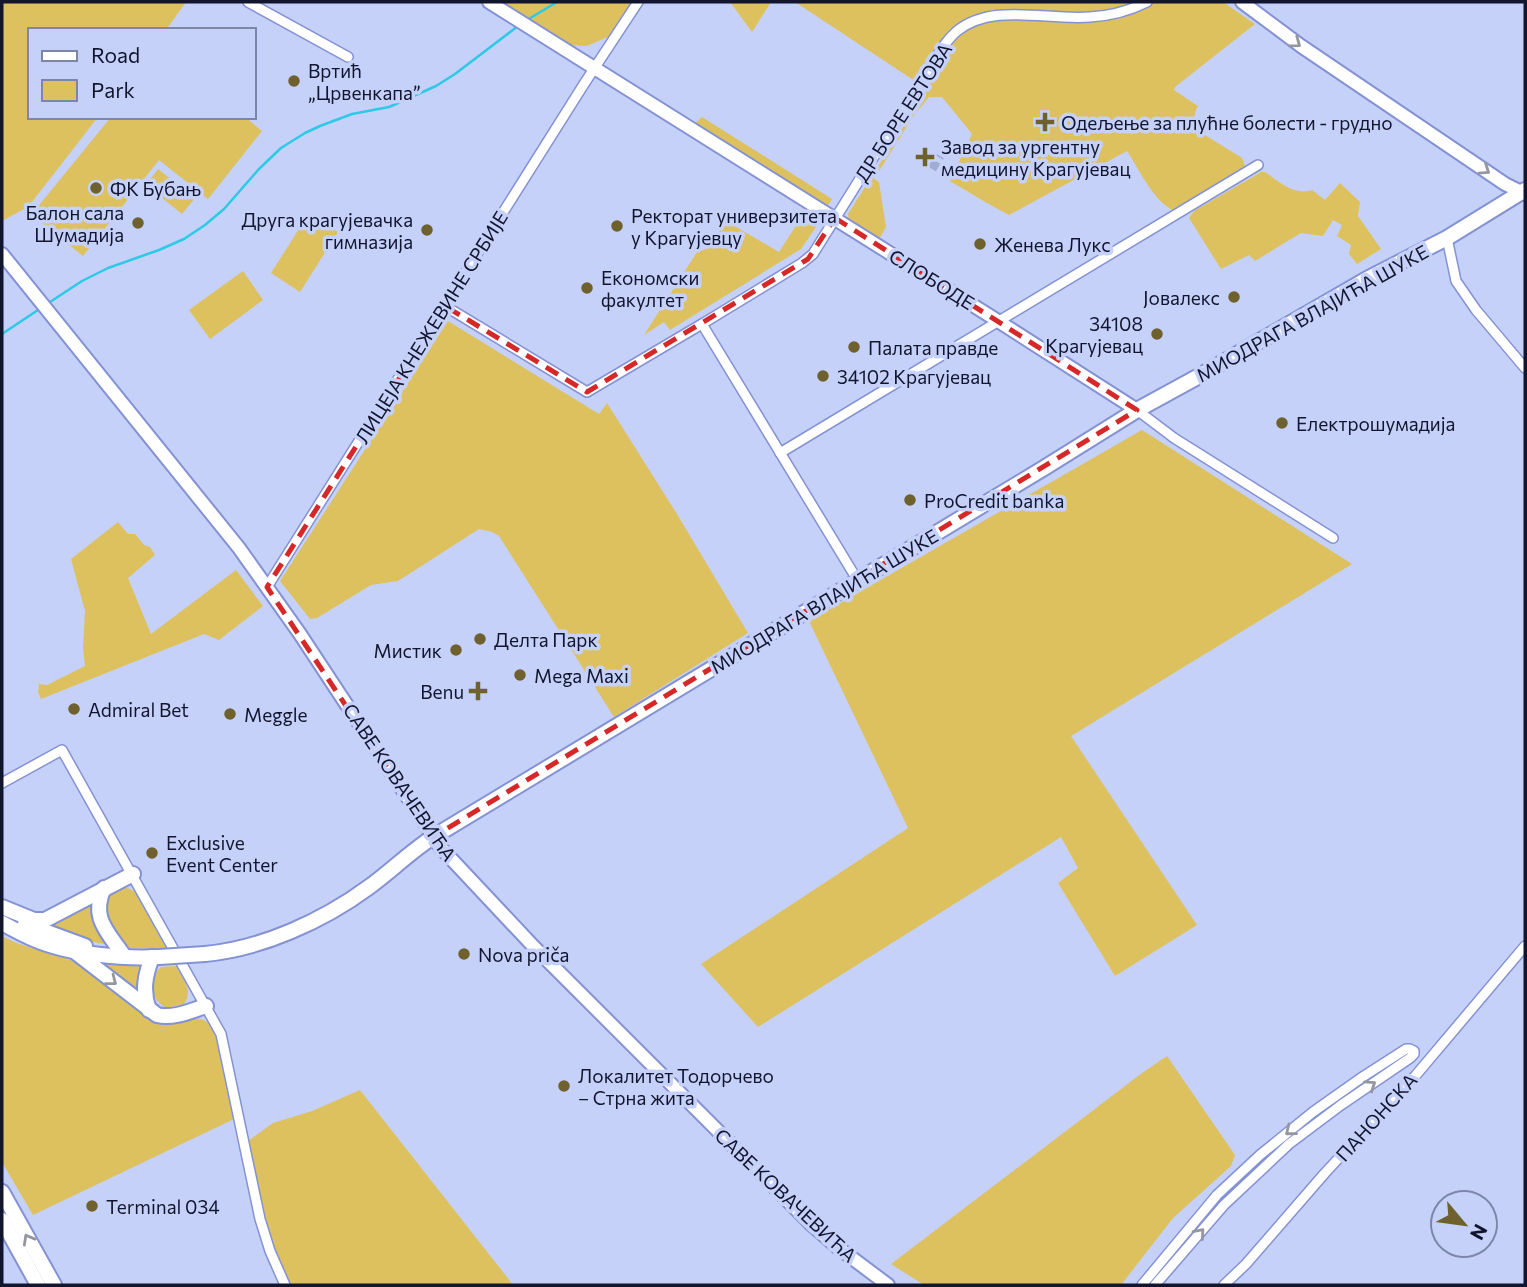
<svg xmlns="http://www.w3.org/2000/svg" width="1527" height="1287" viewBox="0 0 1527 1287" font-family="Commissioner,sans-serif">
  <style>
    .green { fill: #ddc15f }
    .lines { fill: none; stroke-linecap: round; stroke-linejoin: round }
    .stream { stroke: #2dc9e6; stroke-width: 2.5 }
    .street-tunnel { stroke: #a2abd1; stroke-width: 9; stroke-dasharray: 9 4.5; stroke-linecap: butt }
    .street-casing { stroke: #8492d4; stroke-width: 12 }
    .secondary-casing { stroke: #8492d4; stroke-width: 16 }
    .primary-casing { stroke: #8492d4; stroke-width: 18 }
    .street { stroke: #fff; stroke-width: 9 }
    .secondary { stroke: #fff; stroke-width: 12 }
    .primary { stroke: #fff; stroke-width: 14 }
    .primary-bridge-casing { stroke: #8492d4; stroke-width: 18; stroke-linecap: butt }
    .primary-bridge { stroke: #fff; stroke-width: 14 }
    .oneway { stroke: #9496a0 }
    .marked { fill: none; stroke: #d62828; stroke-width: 5; stroke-dasharray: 14 9; stroke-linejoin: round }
    .poi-dot { fill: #6f612e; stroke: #c6d1fa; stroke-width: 2.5 }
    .labels { text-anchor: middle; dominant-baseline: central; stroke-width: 7; stroke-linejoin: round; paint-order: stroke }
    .poi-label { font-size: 19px; fill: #11152d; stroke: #c6d1fa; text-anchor: start }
    .street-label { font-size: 19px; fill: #11152d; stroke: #c6d1fa }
  </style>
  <rect width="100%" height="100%" fill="#c6d1fa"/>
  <g class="green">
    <polygon points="2,2 186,2 166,30 30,30 30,117 98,117 28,207 2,221"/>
    <polygon points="489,2 632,2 610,36 587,46 567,45"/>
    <polygon points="730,2 771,2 752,32"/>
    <path d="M795 2H1223L1255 24 1175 87 1174 90 1198 106C1193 115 1193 123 1200 132L1242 158 1245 165 1241 170 1175 211C1154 203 1139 169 1127 151L1009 215 987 203 950 181 972 134 942 97H929L914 115 874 179 879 182 886 227 878 241 849 223 848 214 927 89Z"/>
    <polygon points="111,117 245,117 262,131 208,199 159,160 83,256 31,215"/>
    <polygon points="702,117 832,199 824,212 694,124"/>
    <polygon points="158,169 195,198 182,214 146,185"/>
    <path d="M1261 172H1265C1280 182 1294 196 1312 190L1325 200 1340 183 1360 202 1358 216 1381 249 1357 264 1349 254 1351 245 1337 236 1342 225 1333 220 1323 236 1301 233 1255 261 1249 255 1221 269 1189 218 1194 211Z"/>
    <polygon points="309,213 338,232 300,292 271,273"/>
    <polygon points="804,213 816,221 818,224 801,249 670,330 664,322 644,335 697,252 709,248 726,221 779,252"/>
    <polygon points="243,271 263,300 210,339 189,310"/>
    <polygon points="448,321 599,414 607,403 677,514 748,633 614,717 499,536 492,532 479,529 398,581 371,585 317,618 310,619 280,581"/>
    <polygon points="1142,430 1352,564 1071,736 1197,925 1115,976 1058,883 1078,868 1061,837 758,1027 701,964 908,828 809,621"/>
    <polygon points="118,522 128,534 135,534 144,545 150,547 155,555 128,578 151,634 236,570 263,606 219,640 204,634 41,699 38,692 39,684 47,685 85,666 83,648 85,611 71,559"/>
    <polygon points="125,887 136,892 167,949 130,948 122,943 104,918 105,898 109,893 119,888"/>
    <path d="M92 902C87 919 99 932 109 945L78 939 51 927Z"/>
    <path d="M2 936C28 951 61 952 87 968 103 979 118 993 133 1005 138 1009 144 1016 150 1017 164 1021 198 1014 207 1022 223 1037 230 1097 234 1119L33 1215 2 1162Z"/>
    <polygon points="103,961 145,963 139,976 138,991 102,962"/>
    <path d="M176 966C183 979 194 991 184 1004L167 1008C150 1000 147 980 161 967Z"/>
    <polygon points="1167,1056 1235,1155 1231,1166 1173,1218 1121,1285 924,1285 891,1264 1142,1073"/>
    <polygon points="360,1090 503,1272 513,1285 291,1285 276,1255 263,1210 248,1141 273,1123 312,1111"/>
  </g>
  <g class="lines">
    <g class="stream">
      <polyline points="527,20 557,2"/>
      <polyline points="47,304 82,281 108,268 159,250 184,239 205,225 224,209 259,169 281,148 305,133 320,126 352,114 389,107 436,86 455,74 518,26"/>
      <polyline points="2,334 41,308"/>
    </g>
    <polyline class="street-tunnel" points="932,169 940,156"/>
    <defs>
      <g id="street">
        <polyline points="248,2 348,57"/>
        <polyline points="1447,238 1456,281 1476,310 1525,368"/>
        <polyline points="445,306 587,392 702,324"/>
        <polyline points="1137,410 1174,438 1333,538"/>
        <polyline points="780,453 1258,165"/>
        <path d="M858 581 702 324 802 263 813 254 928 70C937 56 945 41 957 31 993 2 1048 21 1090 17 1110 16 1129 11 1147 2"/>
        <polyline points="267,587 584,84 638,2"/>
        <polyline points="2,783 62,750 221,1034 260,1219 270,1251 285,1285"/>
        <polyline points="1142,1285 1217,1195 1260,1155 1313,1112 1364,1076 1406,1049 1410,1049 1414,1051 1414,1054 1410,1058 1341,1105 1289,1144 1224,1205 1155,1285"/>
        <polyline points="1224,1285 1246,1264 1325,1173 1416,1075 1525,946"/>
      </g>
      <g id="secondary">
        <polyline points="489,2 998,321 1137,410"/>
        <polyline points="1242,2 1301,46 1505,184 1525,194"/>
        <polyline points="2,254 239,548 300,634 441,848 534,947 812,1225 836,1246 888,1285"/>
      </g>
      <g id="primary">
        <path d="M104 888C90 918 108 932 124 956"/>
        <polyline points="2,907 34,920 45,920 133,874"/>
        <path d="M2 923C13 929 24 935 36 940 69 954 123 959 159 957"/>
        <polyline points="25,924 85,946"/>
        <path d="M74 951 157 1015C174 1019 190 1011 206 1006"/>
        <path d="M205 954C261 949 323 921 369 887 391 871 410 852 433 837L1044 468 1137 410 1201 375 1367 279 1447 238 1525 190"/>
        <path d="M149 1010C142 991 145 976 152 957"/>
        <polyline points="2,1192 54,1285"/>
        <polyline points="2,1220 38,1285"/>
      </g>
    </defs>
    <use href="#street" class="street-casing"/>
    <use href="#secondary" class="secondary-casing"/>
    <use href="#primary" class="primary-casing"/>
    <use href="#street" class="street"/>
    <use href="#secondary" class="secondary"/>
    <use href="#primary" class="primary"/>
    <defs>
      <polyline id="primary-bridge" points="159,957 205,954"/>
    </defs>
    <use href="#primary-bridge" class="primary-bridge-casing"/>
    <use href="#primary-bridge" class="primary-bridge"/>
  </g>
  <defs><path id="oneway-chevron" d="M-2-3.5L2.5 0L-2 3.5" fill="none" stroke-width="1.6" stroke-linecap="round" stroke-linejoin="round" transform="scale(1.75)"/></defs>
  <g class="oneway">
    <use href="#oneway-chevron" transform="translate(1296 43) rotate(36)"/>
    <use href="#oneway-chevron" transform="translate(1485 170) rotate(34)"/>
    <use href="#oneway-chevron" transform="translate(112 981) rotate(38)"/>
    <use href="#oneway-chevron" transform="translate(1371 1085) rotate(-34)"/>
    <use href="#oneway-chevron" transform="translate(1290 1131) rotate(141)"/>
    <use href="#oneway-chevron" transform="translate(1200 1233) rotate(-49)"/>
    <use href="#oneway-chevron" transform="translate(28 1239) rotate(-119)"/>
  </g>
  <path class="marked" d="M835 218 1137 410 433 837 267 587 445 306 587 392 808 259Z"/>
  <g class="poi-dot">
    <circle cx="294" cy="81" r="7"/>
    <path d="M1041.5 111.5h7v7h7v7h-7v7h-7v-7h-7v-7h7z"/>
    <path d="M921.5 146.5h7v7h7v7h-7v7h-7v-7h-7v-7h7z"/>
    <circle cx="96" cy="188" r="7"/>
    <circle cx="138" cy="223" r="7"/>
    <circle cx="617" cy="226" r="7"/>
    <circle cx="427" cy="230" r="7"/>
    <circle cx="980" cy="244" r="7"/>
    <circle cx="587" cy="288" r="7"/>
    <circle cx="1234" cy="297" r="7"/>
    <circle cx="1157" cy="334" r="7"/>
    <circle cx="854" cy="347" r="7"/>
    <circle cx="823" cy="376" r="7"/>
    <circle cx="1282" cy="423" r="7"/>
    <circle cx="910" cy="500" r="7"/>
    <circle cx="480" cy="639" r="7"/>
    <circle cx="456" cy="650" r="7"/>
    <circle cx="520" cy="675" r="7"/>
    <path d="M474.5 680.5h7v7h7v7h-7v7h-7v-7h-7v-7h7z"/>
    <circle cx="74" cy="709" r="7"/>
    <circle cx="230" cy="714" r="7"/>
    <circle cx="152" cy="853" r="7"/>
    <circle cx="464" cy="954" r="7"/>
    <circle cx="564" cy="1086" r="7"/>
    <circle cx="92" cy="1206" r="7"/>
  </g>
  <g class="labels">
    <g class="poi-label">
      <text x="308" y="70">Вртић<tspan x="308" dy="22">„Црвенкапа”</tspan></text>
      <text x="1061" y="122">Одељење за плућне болести - грудно</text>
      <text x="941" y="146">Завод за ургентну<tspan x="941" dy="22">медицину Крагујевац</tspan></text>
      <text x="110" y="188">ФК Бубањ</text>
      <text x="124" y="212" text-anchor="end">Балон сала<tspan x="124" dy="22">Шумадија</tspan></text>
      <text x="631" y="215">Ректорат универзитета<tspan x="631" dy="22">у Крагујевцу</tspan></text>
      <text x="413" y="219" text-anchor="end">Друга крагујевачка<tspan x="413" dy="22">гимназија</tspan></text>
      <text x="994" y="244">Женева Лукс</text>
      <text x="601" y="277">Економски<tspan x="601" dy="22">факултет</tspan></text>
      <text x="1220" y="297" text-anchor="end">Јовалекс</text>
      <text x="1143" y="323" text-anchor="end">34108<tspan x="1143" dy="22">Крагујевац</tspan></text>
      <text x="868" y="347">Палата правде</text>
      <text x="837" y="376">34102 Крагујевац</text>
      <text x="1296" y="423">Електрошумадија</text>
      <text x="924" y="500">ProCredit banka</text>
      <text x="494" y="639">Делта Парк</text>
      <text x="442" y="650" text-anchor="end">Мистик</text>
      <text x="534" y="675">Mega Maxi</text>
      <text x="464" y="691" text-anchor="end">Benu</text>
      <text x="88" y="709">Admiral Bet</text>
      <text x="244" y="714">Meggle</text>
      <text x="166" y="842">Exclusive<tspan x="166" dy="22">Event Center</tspan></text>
      <text x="478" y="954">Nova priča</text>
      <text x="578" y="1075">Локалитет Тодорчево<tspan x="578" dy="22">– Стрна жита</tspan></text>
      <text x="106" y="1206">Terminal 034</text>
    </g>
    <g class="street-label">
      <text transform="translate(903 112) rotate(-57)">ДР БОРЕ ЕВТОВА</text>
      <text transform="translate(932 279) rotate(32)">СЛОБОДЕ</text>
      <text transform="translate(1312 313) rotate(-29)">МИОДРАГА ВЛАЈИЋА ШУКЕ</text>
      <text transform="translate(431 327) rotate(-58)">ЛИЦЕЈА КНЕЖЕВИНЕ СРБИЈЕ</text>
      <text transform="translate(824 601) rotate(-31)">МИОДРАГА ВЛАЈИЋА ШУКЕ</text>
      <text transform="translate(400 782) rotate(56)">САВЕ КОВАЧЕВИЋА</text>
      <text transform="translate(1376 1117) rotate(-48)">ПАНОНСКА</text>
      <text transform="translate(786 1195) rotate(43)">САВЕ КОВАЧЕВИЋА</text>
    </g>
  </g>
  <rect width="1527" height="1287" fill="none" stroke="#11152d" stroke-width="7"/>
  <rect x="28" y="28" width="228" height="91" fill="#c6d1fa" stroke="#7e86a8" stroke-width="2"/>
  <rect x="42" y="51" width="35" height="10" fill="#ffffff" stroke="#7e86a8" stroke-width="2"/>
  <text x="91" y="63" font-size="21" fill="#11152d">Road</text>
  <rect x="42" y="80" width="35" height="21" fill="#ddc15f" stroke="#7e86a8" stroke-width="2"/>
  <text x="91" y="98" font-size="21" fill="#11152d">Park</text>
  <g transform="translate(1464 1224) rotate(119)"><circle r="33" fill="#c6d1fa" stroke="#7e86a8" stroke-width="2"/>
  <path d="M0-5L12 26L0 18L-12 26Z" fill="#6f612e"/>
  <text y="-10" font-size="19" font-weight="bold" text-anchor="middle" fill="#11152d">N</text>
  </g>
</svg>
